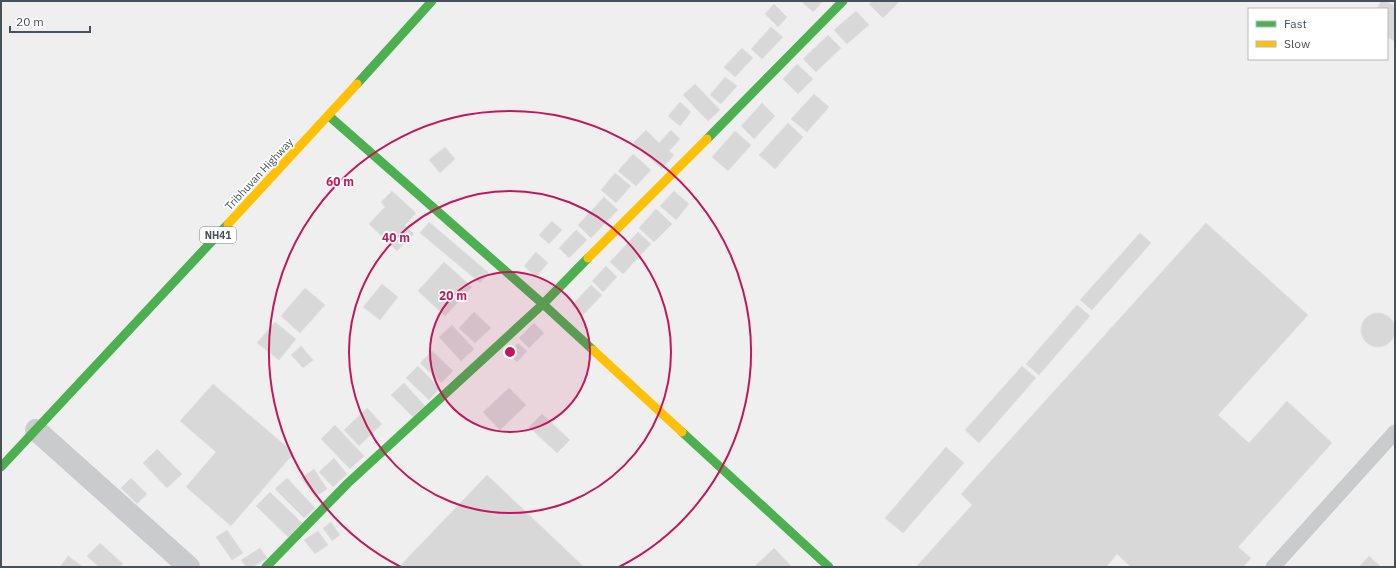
<svg xmlns="http://www.w3.org/2000/svg" width="1396" height="568" viewBox="0 0 1396 568" font-family="'IBM Plex Sans',sans-serif">
  <style>
    .building { fill: #d8d8d9; stroke: #e0e1e2 }
    .lines { fill: none; stroke-linecap: round; stroke-linejoin: round }
    .lane { stroke: #c9cbcd; stroke-width: 15 }
    .street { stroke: #c9cbcd; stroke-width: 22 }
    .fast { stroke: #4caf50; stroke-width: 9 }
    .slow { stroke: #ffc107; stroke-width: 9 }
    .ring { fill: none; stroke: #c2185b; stroke-width: 2 }
    .labels { text-anchor: middle; dominant-baseline: central; stroke-width: 3.5; stroke-linejoin: round; paint-order: stroke }
    .shield { fill: #fff; stroke: #7e858c; stroke-width: 1 }
    .shield-label { font-size: 10px; font-weight: bold; fill: #47515a }
    .street-label { font-size: 11px; fill: #47515a; stroke: #fff }
    .centre { fill: #c2185b; stroke: #fff; stroke-width: 2 }
    .ring-label { font-size: 12px; text-anchor: middle; font-weight: bold; fill: #c2185b; stroke: #fff; stroke-width: 3.5; stroke-linejoin: round; paint-order: stroke }
  </style>
  <rect width="100%" height="100%" fill="#efefef"/>
  <g class="building">
    <polygon points="801,1 823,1 813,12"/>
    <polygon points="872,1 900,1 883,18 869,4"/>
    <polygon points="1381,1 1385,1 1395,6 1395,41 1387,37 1387,9 1377,9"/>
    <polygon points="774,4 787,17 778,27 765,14"/>
    <polygon points="856,11 869,25 847,44 834,30"/>
    <polygon points="771,27 783,37 762,59 751,49"/>
    <polygon points="828,35 841,48 816,72 803,59"/>
    <polygon points="742,48 753,58 735,77 724,67"/>
    <polygon points="797,64 813,79 798,94 783,79"/>
    <polygon points="725,77 737,86 721,104 710,95"/>
    <polygon points="695,84 720,110 708,121 683,95"/>
    <polygon points="814,94 829,107 807,132 791,119"/>
    <polygon points="680,102 691,112 680,126 668,116"/>
    <polygon points="762,103 775,116 754,139 741,126"/>
    <polygon points="788,123 803,137 775,169 759,155"/>
    <polygon points="646,130 659,143 671,130 680,139 669,151 674,155 662,169 633,143"/>
    <polygon points="735,131 751,145 728,171 712,157"/>
    <polygon points="445,147 455,159 440,173 429,160"/>
    <polygon points="633,154 651,170 636,186 618,171"/>
    <polygon points="615,173 631,186 616,203 601,190"/>
    <polygon points="392,191 416,213 405,225 414,234 397,251 369,224 385,207 381,202"/>
    <polygon points="674,191 689,204 676,220 660,206"/>
    <polygon points="604,197 618,210 591,238 578,225"/>
    <polygon points="656,209 672,224 654,242 639,228"/>
    <polygon points="552,221 562,230 549,244 539,235"/>
    <polygon points="429,222 489,273 480,283 420,233"/>
    <polygon points="1206,223 1308,315 1218,415 1249,443 1287,401 1332,443 1238,547 1251,558 1243,567 1131,567 1117,554 1106,567 916,567 972,505 961,494"/>
    <polygon points="576,230 587,240 569,258 559,248"/>
    <polygon points="638,232 651,244 623,274 610,262"/>
    <polygon points="1140,233 1151,243 1092,310 1080,300"/>
    <polygon points="536,252 548,263 536,277 524,266"/>
    <polygon points="444,262 472,287 445,316 418,291"/>
    <polygon points="606,266 617,277 603,292 592,281"/>
    <polygon points="382,284 398,297 380,320 363,307"/>
    <polygon points="591,285 602,295 583,315 572,305"/>
    <polygon points="305,288 325,305 300,333 281,316"/>
    <polygon points="1077,305 1090,316 1039,375 1026,364"/>
    <polygon points="474,312 491,328 475,343 459,328"/>
    <circle cx="1378" cy="330" r="17"/>
    <polygon points="275,322 296,339 279,360 257,343"/>
    <polygon points="534,323 544,333 529,348 519,338"/>
    <polygon points="452,325 474,349 461,361 439,337"/>
    <polygon points="518,343 527,351 517,362 509,354"/>
    <polygon points="301,346 313,360 303,368 291,355"/>
    <polygon points="432,351 453,371 441,383 420,363"/>
    <polygon points="418,366 440,388 429,400 406,378"/>
    <polygon points="1022,366 1036,378 979,443 965,430"/>
    <polygon points="404,383 425,406 413,417 391,395"/>
    <polygon points="213,384 294,453 231,526 186,487 216,452 180,421"/>
    <polygon points="509,388 526,405 500,430 483,412"/>
    <polygon points="367,408 382,424 359,446 344,430"/>
    <polygon points="542,414 570,440 557,453 529,427"/>
    <polygon points="335,425 364,456 350,469 321,439"/>
    <polygon points="946,447 964,463 903,533 885,518"/>
    <polygon points="157,449 182,474 167,488 143,463"/>
    <polygon points="334,458 347,474 333,487 319,472"/>
    <polygon points="314,469 327,489 315,497 301,478"/>
    <polygon points="487,475 584,567 399,567"/>
    <polygon points="131,478 147,494 137,504 121,488"/>
    <polygon points="287,478 315,508 304,518 275,489"/>
    <polygon points="270,492 302,523 288,537 256,506"/>
    <polygon points="331,522 340,535 332,541 323,528"/>
    <polygon points="227,530 243,553 232,560 216,537"/>
    <polygon points="318,531 328,545 315,554 304,540"/>
    <polygon points="100,543 123,564 120,567 99,567 87,556"/>
    <polygon points="260,548 267,558 253,567 246,567 241,560"/>
    <polygon points="774,548 792,567 754,567"/>
    <polygon points="68,556 83,567 60,567"/>
    <polygon points="1369,556 1381,567 1359,567"/>
  </g>
  <g class="lines">
    <polyline class="lane" points="1273,567 1395,432"/>
    <polyline class="street" points="36,430 189,567"/>
    <g class="fast">
      <polyline points="357,84 432,1"/>
      <polyline points="329,116 543,304 593,350"/>
      <polyline points="707,139 843,1"/>
      <polyline points="682,432 829,567"/>
      <polyline points="1,467 228,224"/>
      <polyline points="266,567 348,483 543,304 588,258"/>
    </g>
    <g class="slow">
      <polyline points="228,224 357,84"/>
      <polyline points="588,258 707,139"/>
      <polyline points="593,350 682,432"/>
    </g>
  </g>
  <circle cx="510" cy="352" r="80" fill="#c2185b" fill-opacity=".12"/>
  <g class="ring">
    <circle cx="510" cy="352" r="80"/>
    <circle cx="510" cy="352" r="161"/>
    <path d="M401 567A241 241 0 1 1 619 567"/>
  </g>
  <g class="labels">
    <rect class="shield" x="200" y="227" width="36" height="16" rx="3"/>
    <g class="shield-label">
      <text x="218" y="235">NH41</text>
    </g>
    <g class="street-label">
      <text transform="translate(259 174) rotate(-47)">Tribhuvan Highway</text>
    </g>
  </g>
  <circle cx="510" cy="352" r="6" class="centre"/>
  <g class="ring-label">
    <text x="340" y="186">60 m</text>
    <text x="396" y="242">40 m</text>
    <text x="453" y="300">20 m</text>
  </g>
  <rect width="1396" height="568" fill="none" stroke="#47515a" stroke-width="4"/>
  <rect x="1248" y="8" width="140" height="52" fill="#ffffff" stroke="#b5b9bd"/>
  <rect x="1256" y="21" width="20" height="6" fill="#4caf50" stroke="#b5b9bd"/>
  <text x="1284" y="28" font-size="12" fill="#47515a">Fast</text>
  <rect x="1256" y="41" width="20" height="6" fill="#ffc107" stroke="#b5b9bd"/>
  <text x="1284" y="48" font-size="12" fill="#47515a">Slow</text>
  <path d="M10 26v6h80v-6" fill="none" stroke="#47515a" stroke-width="2"/>
  <text x="16" y="26" font-size="12" fill="#47515a" stroke="#ffffff" stroke-width="3" paint-order="stroke">20 m</text>
</svg>
